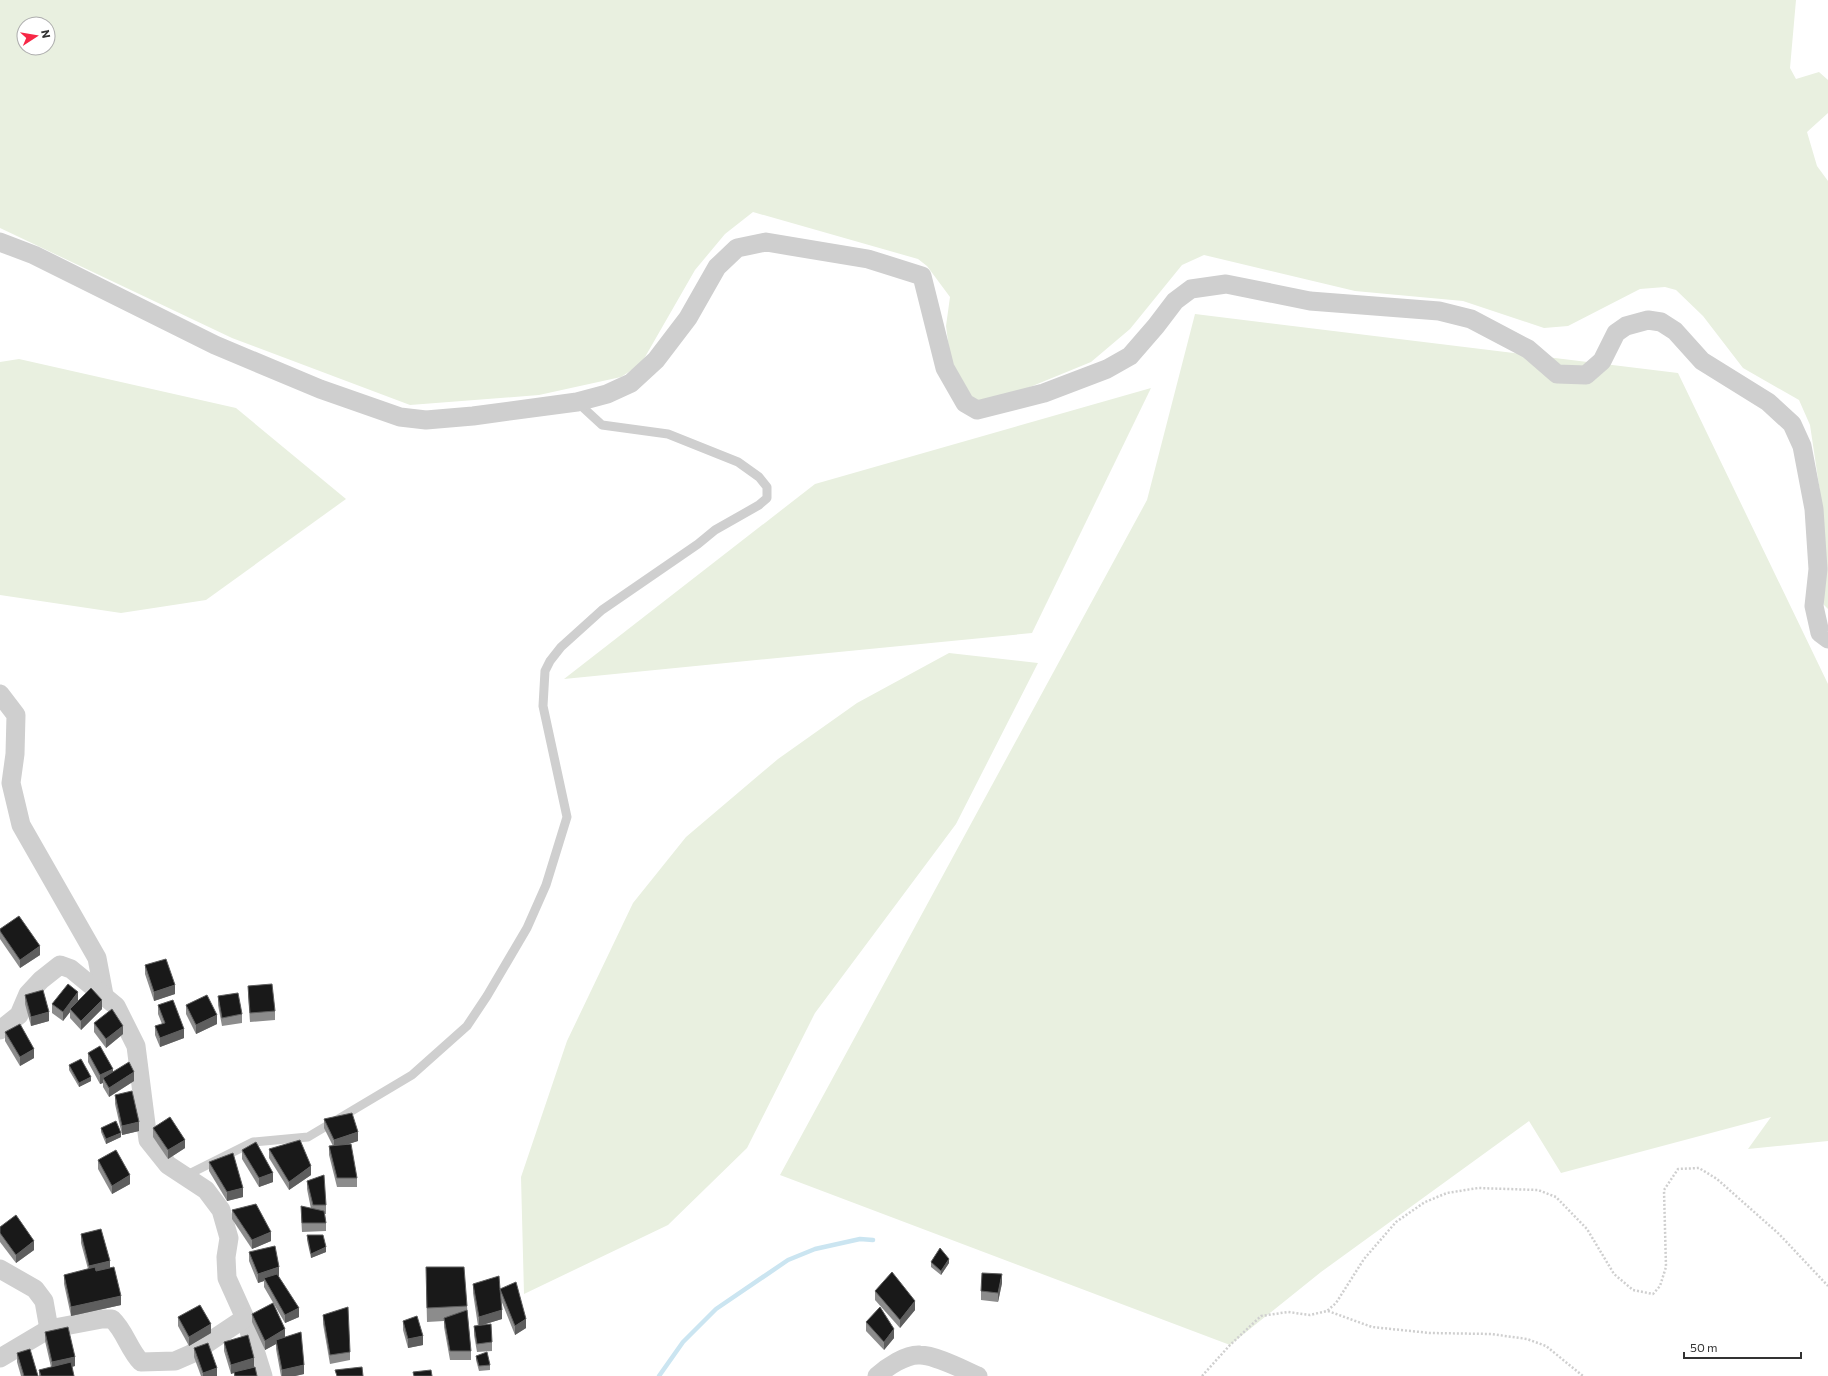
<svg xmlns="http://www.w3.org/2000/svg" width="1828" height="1376" viewBox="0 0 1828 1376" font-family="Commissioner,sans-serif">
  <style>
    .green { fill: #e9f0e0; fill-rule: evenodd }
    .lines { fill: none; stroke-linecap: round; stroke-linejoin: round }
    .stream { stroke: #cbe5f1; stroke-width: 4.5 }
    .path { stroke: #cfcfcf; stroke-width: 2.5; stroke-dasharray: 2 2; stroke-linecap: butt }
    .lane { stroke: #cfcfcf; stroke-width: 9 }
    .street { stroke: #cfcfcf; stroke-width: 19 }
    .wall { fill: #8c8c8c }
    .shaded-wall { fill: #5e5e5e }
    .building { fill: #191919; stroke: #5e5e5e }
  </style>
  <rect width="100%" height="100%" fill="#fff"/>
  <g class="green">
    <path d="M0 0H1796L1790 68 1796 79 1819 72 1828 80V113L1807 132 1817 166 1828 181V609L1824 605 1818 567 1820 492 1810 425 1799 400 1743 368 1703 316 1676 290 1665 287 1640 289 1568 326 1544 328 1463 301 1355 291 1204 255 1182 265 1130 329 1091 362 984 406 954 387 946 326 950 297 927 266 918 259 753 212 725 234 695 270 641 364 621 377 539 395 410 405 232 338 0 228ZM24 24H48V48H24Z"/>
    <polygon points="1195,314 1678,373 1828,684 1828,1141 1748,1149 1771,1117 1561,1173 1529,1121 1321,1272 1230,1345 780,1175 1147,500"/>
    <polygon points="19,359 236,408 346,499 206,600 121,613 0,595 0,362"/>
    <polygon points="1151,388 1032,633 564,679 815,484"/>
    <polygon points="949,653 1038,663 956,824 815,1013 747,1148 668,1225 524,1294 521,1177 567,1041 633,903 686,837 778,759 857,703"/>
  </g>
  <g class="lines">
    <polyline class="stream" points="659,1376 683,1342 716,1309 788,1260 815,1249 860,1239 873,1240"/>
    <g class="path">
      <polyline points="1328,1311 1372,1327 1430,1333 1491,1334 1527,1339 1546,1346 1583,1376"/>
      <polyline points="1202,1376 1230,1345 1261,1316 1288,1312 1310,1315 1327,1311 1336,1303 1364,1259 1396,1222 1425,1202 1447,1193 1478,1188 1538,1190 1556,1197 1587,1229 1614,1274 1633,1290 1653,1294 1660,1286 1666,1267 1664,1190 1678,1169 1699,1168 1717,1179 1779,1234 1828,1286"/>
    </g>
    <polyline class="lane" points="185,1176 253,1142 308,1137 412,1075 467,1026 487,996 527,928 546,885 567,817 543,706 545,671 550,661 561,647 602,610 698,544 715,530 759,505 767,498 767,487 759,477 738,462 668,434 602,425 577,402"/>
    <g class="street">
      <polyline points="0,242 34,255 215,345 320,389 400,417 426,420 473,416 577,402 607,394 631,383 656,360 688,318 717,267 737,248 766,242 868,259 922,276 945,368 965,403 977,410 1044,393 1107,369 1130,356 1156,326 1175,301 1191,289 1226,284 1310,301 1439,311 1471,319 1528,349 1557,374 1586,375 1602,361 1616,333 1626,326 1648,320 1661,322 1675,331 1702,361 1768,402 1792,424 1802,446 1814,509 1818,569 1814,606 1820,633 1828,639"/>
      <polyline points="0,694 16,715 15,754 11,783 21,825 97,958 104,995"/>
      <polyline points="0,1030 19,1015 28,994 41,980 60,965 71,969 116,1006 136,1046 148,1140 168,1165 206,1190 221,1210 229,1238 226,1257 227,1278 245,1318 263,1376"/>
      <polyline points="0,1269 35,1289 44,1301 49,1329"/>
      <path d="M0 1358 49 1329 102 1319H112C125 1331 129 1350 141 1362L175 1361 191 1354 245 1318"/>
      <path d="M877 1376C887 1367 906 1354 920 1355 935 1355 964 1370 978 1376"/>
    </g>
  </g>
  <g class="wall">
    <polygon points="0,929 40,955 20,968 0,939"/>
    <polygon points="145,965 175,994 154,1001 145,974"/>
    <polygon points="248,986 275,1011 275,1020 250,1022 248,995"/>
    <polygon points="25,995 49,1021 31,1026 25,1004"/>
    <polygon points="218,996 242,1014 242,1023 222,1026 218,1005"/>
    <polygon points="78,1001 102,1009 81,1030 70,1018 70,1012 63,1021 52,1013 52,1004"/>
    <polygon points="158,1005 184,1038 160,1047 155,1035 155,1026 162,1024 158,1014"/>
    <polygon points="186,1005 217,1024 196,1034 186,1014"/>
    <polygon points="94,1023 123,1034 106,1048 94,1032"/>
    <polygon points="5,1032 34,1058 20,1066 5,1041"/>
    <polygon points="88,1053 113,1072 134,1081 109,1097 103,1087 103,1083 100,1084 88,1062"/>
    <polygon points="69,1065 91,1081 79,1087 69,1070"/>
    <polygon points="115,1095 139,1131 122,1135 115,1104"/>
    <polygon points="324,1119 358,1141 347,1144 357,1178 357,1187 337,1187 329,1155 329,1146 333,1146 324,1128"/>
    <polygon points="101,1128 121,1137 106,1144 101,1132"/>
    <polygon points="153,1128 185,1148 168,1159 153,1137"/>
    <polygon points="269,1149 311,1175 289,1190 269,1158"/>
    <polygon points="242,1150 273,1182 259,1187 242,1159"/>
    <polygon points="98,1160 130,1184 112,1194 98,1169"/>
    <polygon points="209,1162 243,1197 227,1201 209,1171"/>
    <polygon points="307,1181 326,1205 326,1214 325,1214 326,1223 326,1231 302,1232 301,1215 301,1206 311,1209 307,1189"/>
    <polygon points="232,1210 271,1241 252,1249 232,1219"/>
    <polygon points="0,1227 34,1250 16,1263 0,1242"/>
    <polygon points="81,1234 110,1268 121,1305 71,1316 64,1284 64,1275 88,1269 81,1243"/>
    <polygon points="307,1235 326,1252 311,1258 307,1240"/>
    <polygon points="249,1252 279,1276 278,1276 299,1317 285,1323 264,1287 264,1281 258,1283 249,1261"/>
    <polygon points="931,1262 949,1263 941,1275 931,1267"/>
    <polygon points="426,1280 467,1306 471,1351 471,1360 450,1360 444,1327 444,1321 427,1322"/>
    <polygon points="1002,1283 998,1302 981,1300 981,1291"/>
    <polygon points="473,1284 500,1289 526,1328 515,1335 501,1300 502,1319 482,1325 492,1342 492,1351 477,1352 474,1335 474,1326 478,1326 473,1293"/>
    <polygon points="875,1291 915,1310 900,1328 875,1300"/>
    <polygon points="252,1314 285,1337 304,1374 295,1376 281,1376 276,1349 276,1344 265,1350 252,1322"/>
    <polygon points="323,1315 350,1352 350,1360 330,1364 323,1324"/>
    <polygon points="178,1317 211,1333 189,1346 178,1326"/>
    <polygon points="403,1321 423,1345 408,1348 403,1330"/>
    <polygon points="866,1322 894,1338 884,1350 866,1331"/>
    <polygon points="45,1332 75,1366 72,1367 74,1376 39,1376 39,1370 51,1367 45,1341"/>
    <polygon points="224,1342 254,1367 243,1370 257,1376 234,1376 234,1372 231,1374 224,1351"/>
    <polygon points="194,1348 217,1376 201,1376 194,1357"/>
    <polygon points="17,1353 38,1376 21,1376 17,1362"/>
    <polygon points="476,1356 490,1365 490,1370 479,1371 476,1360"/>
  </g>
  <g class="shaded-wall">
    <polygon points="40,946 40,955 20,968 20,960"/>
    <polygon points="175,985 175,994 154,1001 154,992"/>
    <polygon points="78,992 78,1001 70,1009 70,1012 63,1021 63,1012"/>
    <polygon points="102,1000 102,1009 81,1030 81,1021"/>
    <polygon points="49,1012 49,1021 31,1026 31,1017"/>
    <polygon points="217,1015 217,1024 196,1034 196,1025"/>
    <polygon points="123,1026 123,1034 106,1048 106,1039"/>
    <polygon points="184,1029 184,1038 160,1047 160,1038"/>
    <polygon points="34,1049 34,1058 20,1066 20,1057"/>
    <polygon points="113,1069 113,1077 103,1078 103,1083 100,1084 100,1075"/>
    <polygon points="134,1072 134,1081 109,1097 109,1088"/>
    <polygon points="91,1077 91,1081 79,1087 79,1083"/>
    <polygon points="139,1122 139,1131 122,1135 122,1126"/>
    <polygon points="358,1132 358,1141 334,1149 334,1140"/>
    <polygon points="121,1133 121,1137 106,1144 106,1139"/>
    <polygon points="185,1140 185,1148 168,1159 168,1150"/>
    <polygon points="311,1166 311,1175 289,1190 289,1182"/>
    <polygon points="273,1173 273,1182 259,1187 259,1178"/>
    <polygon points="130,1175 130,1184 112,1194 112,1186"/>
    <polygon points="243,1188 243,1197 227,1201 227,1192"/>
    <polygon points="271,1232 271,1241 252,1249 252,1240"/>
    <polygon points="34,1241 34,1250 16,1263 16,1255"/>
    <polygon points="326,1247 326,1252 311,1258 311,1254"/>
    <polygon points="949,1259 949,1263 941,1275 941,1271"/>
    <polygon points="110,1261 110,1270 89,1275 89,1266"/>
    <polygon points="279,1267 279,1276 265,1280 264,1278 264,1281 258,1283 258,1274"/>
    <polygon points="1002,1274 1002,1283 998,1302 998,1293"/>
    <polygon points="121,1296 121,1305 71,1316 71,1307"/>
    <polygon points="915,1301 915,1310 900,1328 900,1320"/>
    <polygon points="299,1308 299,1317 285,1323 285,1315"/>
    <polygon points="502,1310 502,1319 479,1326 479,1317"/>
    <polygon points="526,1319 526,1328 515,1335 515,1326"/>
    <polygon points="211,1324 211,1333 189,1346 189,1337"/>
    <polygon points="285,1329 285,1338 276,1340 276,1344 265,1350 265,1341"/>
    <polygon points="894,1329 894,1338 884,1350 884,1342"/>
    <polygon points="423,1336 423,1345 408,1348 408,1339"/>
    <polygon points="75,1357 75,1366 52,1371 52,1362"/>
    <polygon points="254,1358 254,1367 231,1374 231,1365"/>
    <polygon points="304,1365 304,1374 295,1376 282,1376 282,1370"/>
    <polygon points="217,1368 217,1376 203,1376 203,1373"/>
  </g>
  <g class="building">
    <polygon points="19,916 40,946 20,960 0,931 0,929"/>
    <polygon points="166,959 175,985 154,992 145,965"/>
    <polygon points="68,984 78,992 63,1012 52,1004"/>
    <polygon points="272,984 275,1011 250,1013 248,986"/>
    <polygon points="91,988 102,1000 81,1021 70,1009"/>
    <polygon points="43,990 49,1012 31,1017 25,995"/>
    <polygon points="238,993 242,1014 222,1018 218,996"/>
    <polygon points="207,995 217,1015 196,1025 186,1005"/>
    <polygon points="173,1000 184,1029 160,1038 155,1026 165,1023 158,1005"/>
    <polygon points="112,1009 123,1026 106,1039 94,1023"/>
    <polygon points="20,1024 34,1049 20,1057 5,1032"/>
    <polygon points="100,1046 113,1069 100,1075 88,1053"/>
    <polygon points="81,1059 91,1077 79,1083 69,1065"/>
    <polygon points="129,1062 134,1072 109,1088 103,1078"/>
    <polygon points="132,1091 139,1122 122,1126 115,1095"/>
    <polygon points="352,1113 358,1132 334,1140 324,1119"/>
    <polygon points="170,1117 185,1140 168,1150 153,1128"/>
    <polygon points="116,1121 121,1133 106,1139 101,1128"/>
    <polygon points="300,1140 311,1166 289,1182 269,1149"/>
    <polygon points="256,1142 273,1173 259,1178 242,1150"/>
    <polygon points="351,1144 357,1178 337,1178 329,1146"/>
    <polygon points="116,1150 130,1175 112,1186 98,1160"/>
    <polygon points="233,1153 243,1188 227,1192 209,1162"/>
    <polygon points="324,1175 326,1205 313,1205 307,1181"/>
    <polygon points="256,1204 271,1232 252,1240 232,1210"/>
    <polygon points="301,1206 324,1211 326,1223 302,1223"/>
    <polygon points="16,1215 34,1241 16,1255 0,1233 0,1227"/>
    <polygon points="101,1229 110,1261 89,1266 81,1234"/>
    <polygon points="307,1235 323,1235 326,1247 311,1254"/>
    <polygon points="275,1246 279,1267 258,1274 249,1252"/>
    <polygon points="940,1248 949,1259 941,1271 931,1262"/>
    <polygon points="95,1267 96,1271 114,1267 121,1296 71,1307 64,1275"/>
    <polygon points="426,1267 464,1267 467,1306 427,1308"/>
    <polygon points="892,1272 915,1301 900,1320 875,1291"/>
    <polygon points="982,1273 1002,1274 998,1293 981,1291"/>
    <polygon points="277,1274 299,1308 285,1315 264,1278"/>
    <polygon points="499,1276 500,1289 516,1282 526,1319 515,1326 500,1289 502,1310 479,1317 473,1284"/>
    <polygon points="273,1303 285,1329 265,1341 252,1314"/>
    <polygon points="200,1305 211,1324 189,1337 178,1317"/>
    <polygon points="348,1307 350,1352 330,1355 323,1315"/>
    <polygon points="880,1307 894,1329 884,1342 866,1322"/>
    <polygon points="467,1310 471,1351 450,1351 444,1318"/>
    <polygon points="417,1316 423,1336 408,1339 403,1321"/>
    <polygon points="491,1324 492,1342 477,1344 474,1326"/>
    <polygon points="68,1327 75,1357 52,1362 45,1332"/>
    <polygon points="301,1332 304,1365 282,1370 276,1340"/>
    <polygon points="248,1335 254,1358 231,1365 224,1342"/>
    <polygon points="208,1343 217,1368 203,1373 194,1348"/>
    <polygon points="30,1349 38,1376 24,1376 17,1353"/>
    <polygon points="487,1352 490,1365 479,1366 476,1356"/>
    <polygon points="71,1362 74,1376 41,1376 39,1370"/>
    <polygon points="255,1367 257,1376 235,1376 234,1372"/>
    <polygon points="362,1367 363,1376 337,1376 335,1370"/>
    <polygon points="431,1370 432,1376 414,1376 413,1372"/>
  </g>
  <g transform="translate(36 36) rotate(78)"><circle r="19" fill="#ffffff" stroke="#adadad"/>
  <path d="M0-3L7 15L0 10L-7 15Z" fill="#f72746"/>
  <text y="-6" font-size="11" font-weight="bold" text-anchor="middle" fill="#323232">N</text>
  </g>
  <path d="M1684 1352v6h117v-6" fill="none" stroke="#323232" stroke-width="2"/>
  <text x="1690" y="1352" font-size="12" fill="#323232" stroke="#ffffff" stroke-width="3" paint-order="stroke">50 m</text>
</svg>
